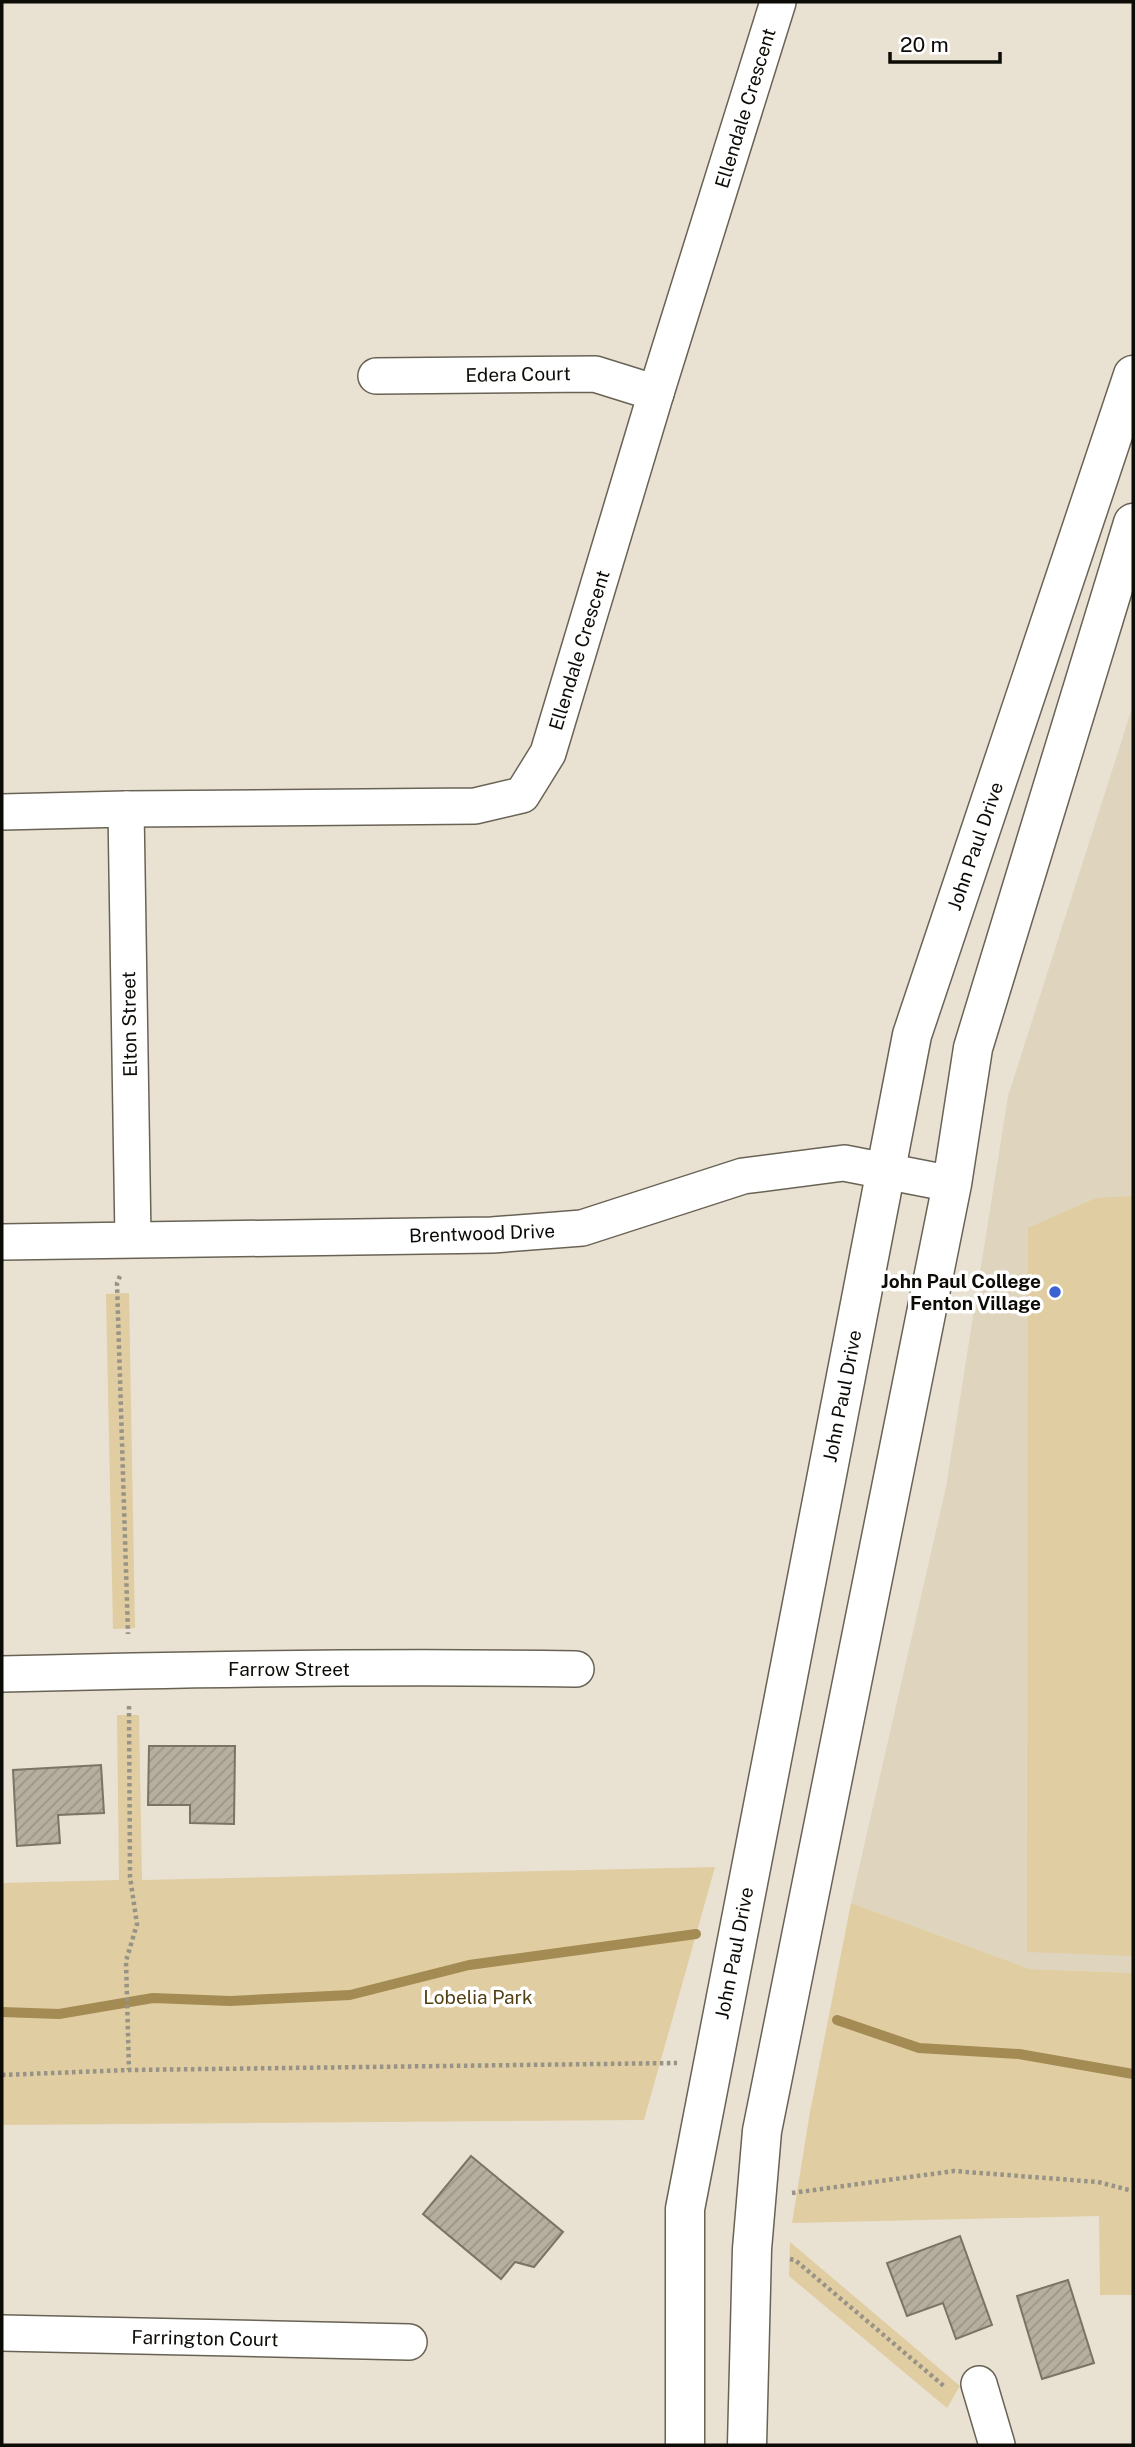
<svg xmlns="http://www.w3.org/2000/svg" width="1135" height="2447" viewBox="0 0 1135 2447" font-family="'Public Sans',sans-serif">
  <style>
    .built { fill: #dfd5be }
    .green { fill: #e0cda2 }
    .lines { fill: none; stroke-linecap: round; stroke-linejoin: round }
    .stream { stroke: #a48b53; stroke-width: 10 }
    .building { fill: url(#building-hatch); stroke: #7a7465; stroke-width: 2 }
    .minor-casing { stroke: #696355; stroke-width: 38 }
    .tertiary-casing { stroke: #696355; stroke-width: 41 }
    .path { stroke: #989387; stroke-width: 4.5; stroke-dasharray: 3.5 3.5; stroke-linecap: butt }
    .minor { stroke: #fff; stroke-width: 35 }
    .tertiary { stroke: #fff; stroke-width: 38 }
    .poi-dot { fill: #3c61d2; stroke: #fff; stroke-width: 2.5 }
    .labels { text-anchor: middle; dominant-baseline: central; stroke-width: 7; stroke-linejoin: round; paint-order: stroke }
    .street-label { font-size: 19px; fill: #0d0b06; stroke: #fff }
    .poi-label { font-size: 19px; font-weight: bold; fill: #0d0b06; stroke: #fff; text-anchor: end }
    .park-label { font-size: 19px; fill: #524012; stroke: #fff }
  </style>
  <defs>
    <pattern id="building-hatch" width="6" height="6" patternUnits="userSpaceOnUse" patternTransform="scale(1.75)"><rect width="6" height="6" fill="#b6afa0"/><path d="M-1 1l2-2M0 6l6-6M5 7l2-2" fill="none" stroke="#9b9588"/></pattern>
  </defs>
  <rect width="100%" height="100%" fill="#e9e2d2"/>
  <polygon class="built" points="1133,705 1133,1973 1030,1969 851,1903 946,1487 1008,1096"/>
  <g class="green">
    <polygon points="1133,1196 1133,1956 1027,1952 1028,1228 1096,1198"/>
    <polygon points="129,1293 135,1628 113,1629 106,1294"/>
    <polygon points="117,1715 139,1715 142,1880 715,1867 644,2120 2,2125 2,1883 119,1880"/>
    <polygon points="851,1903 1030,1969 1133,1973 1133,2295 1100,2295 1099,2216 792,2223 810,2112"/>
    <polygon points="790,2242 960,2386 947,2408 789,2276"/>
  </g>
  <g class="lines">
    <g class="stream">
      <polyline points="2,2012 59,2014 153,1998 230,2001 350,1995 469,1965 696,1934"/>
      <polyline points="837,2020 919,2048 1019,2054 1133,2074"/>
    </g>
  </g>
  <g class="building">
    <polygon points="149,1746 235,1746 234,1824 190,1823 190,1805 148,1805"/>
    <polygon points="101,1765 104,1813 58,1815 60,1843 17,1846 13,1770"/>
    <polygon points="471,2156 563,2232 534,2267 515,2262 501,2279 423,2214"/>
    <polygon points="960,2236 992,2325 956,2339 943,2303 907,2316 887,2263"/>
    <polygon points="1068,2280 1094,2363 1042,2379 1017,2296"/>
  </g>
  <g class="lines">
    <defs>
      <g id="minor">
        <polyline points="376,376 595,374 656,393"/>
        <polyline points="126,809 133,1239"/>
        <polyline points="2,812 126,809 475,806 522,795 548,753 656,393 778,2"/>
        <polyline points="2,1242 492,1235 582,1228 743,1176 844,1163 952,1184"/>
        <path d="M2 1674C193 1669 385 1666 576 1669"/>
        <polyline points="2,2333 409,2342"/>
        <polyline points="979,2384 997,2445"/>
      </g>
      <g id="tertiary">
        <polyline points="685,2445 685,2209 912,1035 1133,375"/>
        <polyline points="747,2445 752,2249 762,2131 952,1184 973,1048 1133,523"/>
      </g>
    </defs>
    <use href="#minor" class="minor-casing"/>
    <use href="#tertiary" class="tertiary-casing"/>
    <g class="path">
      <polyline points="120,1276 117,1283 128,1634"/>
      <polyline points="129,1706 130,1877 137,1924 126,1961 129,2070"/>
      <polyline points="2,2075 129,2070 677,2063"/>
      <polyline points="792,2193 954,2171 1098,2182 1133,2191"/>
      <polyline points="790,2259 795,2260 945,2387"/>
    </g>
    <use href="#minor" class="minor"/>
    <use href="#tertiary" class="tertiary"/>
  </g>
  <circle class="poi-dot" cx="1055" cy="1292" r="7"/>
  <g class="labels">
    <g class="street-label">
      <text transform="translate(745 108) rotate(-73)">Ellendale Crescent</text>
      <text transform="translate(518 374) rotate(-1)">Edera Court</text>
      <text transform="translate(579 650) rotate(-73)">Ellendale Crescent</text>
      <text transform="translate(975 846) rotate(-71)">John Paul Drive</text>
      <text transform="translate(129 1024) rotate(-91)">Elton Street</text>
      <text transform="translate(482 1233) rotate(-2)">Brentwood Drive</text>
      <text transform="translate(842 1396) rotate(-79)">John Paul Drive</text>
      <text x="289" y="1669">Farrow Street</text>
      <text transform="translate(734 1953) rotate(-79)">John Paul Drive</text>
      <text transform="translate(205 2338) rotate(1)">Farrington Court</text>
    </g>
    <g class="poi-label">
      <text x="1041" y="1281">John Paul College<tspan x="1041" dy="22">Fenton Village</tspan></text>
    </g>
    <g class="park-label">
      <text x="478" y="1997">Lobelia Park</text>
    </g>
  </g>
  <rect width="1135" height="2447" fill="none" stroke="#0d0b06" stroke-width="7"/>
  <path d="M890 52v10h110v-10" fill="none" stroke="#0d0b06" stroke-width="3.5"/>
  <text x="900" y="52" font-size="21" fill="#0d0b06" stroke="#ffffff" stroke-width="5" paint-order="stroke">20 m</text>
</svg>
